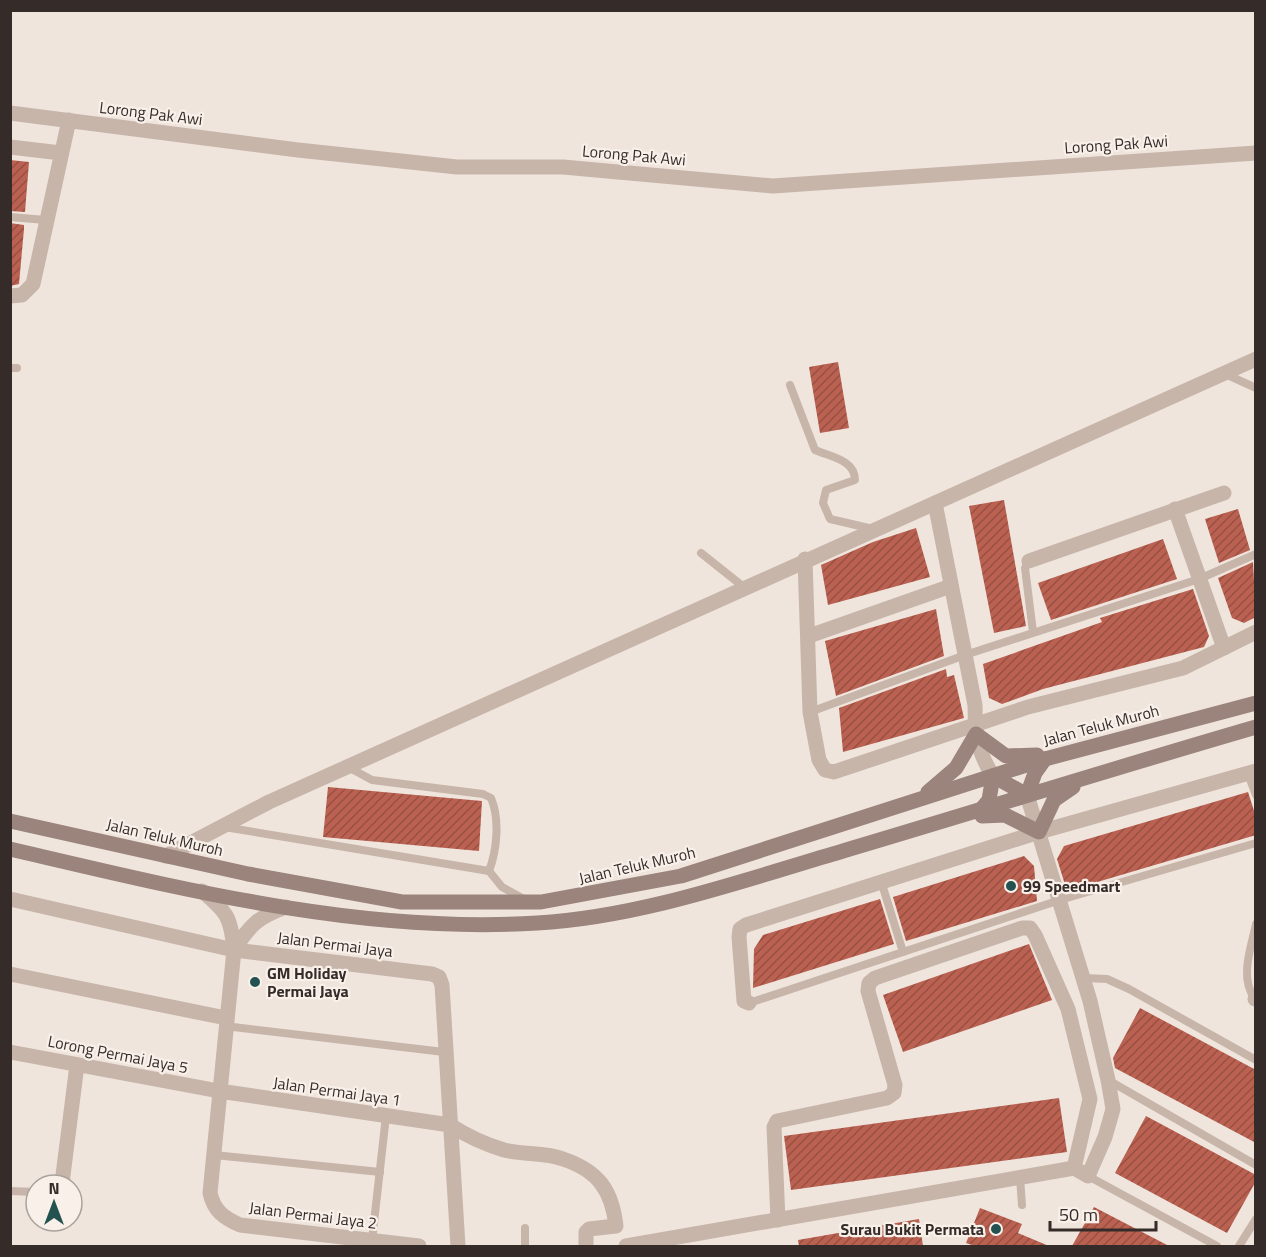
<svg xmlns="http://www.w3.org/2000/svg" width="1266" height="1257" viewBox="0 0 1266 1257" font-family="'Titillium Web',sans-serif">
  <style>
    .building { fill: url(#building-hatch) }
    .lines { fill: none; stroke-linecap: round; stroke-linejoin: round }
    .service { stroke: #c7b5aa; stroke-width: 8 }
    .minor { stroke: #c7b5aa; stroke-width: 15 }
    .secondary { stroke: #9a847c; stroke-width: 15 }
    .poi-dot { fill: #235251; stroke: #f8f0e9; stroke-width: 2 }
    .labels { text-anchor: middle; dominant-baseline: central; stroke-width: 4.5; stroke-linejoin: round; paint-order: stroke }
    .street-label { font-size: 16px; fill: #352c29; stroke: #f8f0e9 }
    .poi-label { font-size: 16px; font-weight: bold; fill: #352c29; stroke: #f8f0e9; text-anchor: start }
  </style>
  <defs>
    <pattern id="building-hatch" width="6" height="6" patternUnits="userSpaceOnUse" patternTransform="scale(1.5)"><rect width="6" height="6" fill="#ba6151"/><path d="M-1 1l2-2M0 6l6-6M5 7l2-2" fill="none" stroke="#985043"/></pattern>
  </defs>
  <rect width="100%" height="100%" fill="#f0e5dd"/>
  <g class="building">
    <polygon points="10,160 29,162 25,212 10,211"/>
    <polygon points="10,223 24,225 24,229 19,284 10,286"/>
    <polygon points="838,362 849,428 820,433 809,367"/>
    <polygon points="1004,500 1026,626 994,633 969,506"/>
    <polygon points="1238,509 1250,550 1219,563 1205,519"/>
    <polygon points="916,528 930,577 828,605 821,565 873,542"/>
    <polygon points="1163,539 1177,579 1051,620 1038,583"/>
    <polygon points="1253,562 1256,617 1244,623 1232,618 1218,578"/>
    <polygon points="1193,589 1209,636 1204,647 1043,689 1002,704 989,698 983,664 1102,622 1100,618"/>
    <polygon points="936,609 944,656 836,696 825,641"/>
    <polygon points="946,669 947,677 954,675 964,718 843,752 839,708"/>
    <polygon points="328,787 482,801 479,851 323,837"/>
    <polygon points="1248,792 1256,817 1256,835 1067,891 1057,859 1064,846"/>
    <polygon points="1024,856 1034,866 1037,901 906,941 893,897"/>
    <polygon points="880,899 894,944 753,988 754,949 763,935"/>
    <polygon points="1029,944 1052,1000 903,1052 883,995"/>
    <polygon points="1140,1008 1256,1070 1256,1143 1115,1068 1113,1058"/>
    <polygon points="1059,1098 1067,1152 791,1190 784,1136"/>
    <polygon points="1146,1116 1256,1175 1256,1181 1227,1233 1115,1173"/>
    <polygon points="1094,1207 1169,1246 1072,1246"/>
    <polygon points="980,1208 1022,1224 1018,1233 1049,1246 975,1246 966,1243"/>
    <polygon points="919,1219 923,1246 799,1246 798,1240"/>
  </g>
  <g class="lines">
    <g class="service">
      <polyline points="10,217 46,220"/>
      <polyline points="10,368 17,368"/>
      <polyline points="1223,373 1256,388"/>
      <path d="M790 385 815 450C831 457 855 460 855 480L826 490 823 503 830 519 873 529"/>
      <polyline points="701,553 745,588"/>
      <polyline points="1029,561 1025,568 1033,632"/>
      <polyline points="810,712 965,655 1199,579 1256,554"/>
      <path d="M348 767 372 780 483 794 491 798C500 819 497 850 489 871"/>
      <polyline points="1248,774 1256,795"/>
      <polyline points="224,827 489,871 502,887 524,899"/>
      <polyline points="881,881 903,952"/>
      <polyline points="1084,978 1107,979 1129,989 1256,1060"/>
      <path d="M1255 999C1239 978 1251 948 1256 924"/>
      <polyline points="749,1003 1060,900 1256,843"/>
      <polyline points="225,1026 444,1052"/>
      <polyline points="1108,1080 1256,1165"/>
      <polyline points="214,1155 380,1172"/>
      <polyline points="1088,1176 1217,1246"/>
      <polyline points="1020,1178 1022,1205"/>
      <polyline points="10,1191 36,1192"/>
      <polyline points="525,1228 525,1246"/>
      <polyline points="372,1240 386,1116"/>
      <polyline points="1239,1246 1256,1219"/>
    </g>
    <g class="minor">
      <polyline points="10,113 298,150 457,167 563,167 773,186 1256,153"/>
      <polyline points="10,147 61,153"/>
      <polyline points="10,296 22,295 33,284 69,120"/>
      <path d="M935 503 975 705C975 733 977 751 993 776"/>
      <polyline points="1175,509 1224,648"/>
      <polyline points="805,559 810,712 819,760 825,770 834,772 1028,707 1183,668 1256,632"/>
      <polyline points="1029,561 1224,493"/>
      <polyline points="809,636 951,586"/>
      <polyline points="166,856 269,802 1256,359"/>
      <path d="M202 891C227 912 231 917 234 950L210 1193C214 1211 224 1218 240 1225L419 1246"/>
      <polyline points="10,899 234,950 432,974 439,977 442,985 458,1246"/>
      <path d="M234 950C250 925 258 917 286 907"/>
      <polyline points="10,974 226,1018"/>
      <polyline points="1255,999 1256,999"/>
      <polyline points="749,1003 744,1001 739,937 740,929 746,925 1039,832 1256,771"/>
      <path d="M10 1052 219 1091 450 1125C467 1136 484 1144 504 1150 523 1155 545 1152 563 1159 599 1171 612 1191 616 1226L589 1229 586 1232V1246"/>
      <polyline points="62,1183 77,1065"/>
      <polyline points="778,1220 774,1127 777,1121 887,1098 894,1093 895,1085 868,991 869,983 875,978 1022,928 1030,928 1035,935 1068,1009 1090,1099 1074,1168"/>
      <polyline points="626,1246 1074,1168 1088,1176 1105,1137 1113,1109 1108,1080 1090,1001 1027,795"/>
    </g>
    <g class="secondary">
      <polyline points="993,776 1027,795"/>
      <polyline points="928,792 956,768 976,734 1006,756 1037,755"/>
      <polyline points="1027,795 1035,773 1045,759"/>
      <polyline points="980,811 989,800 993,776"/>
      <polyline points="982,816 1005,815 1039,832 1054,800 1073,787"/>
      <polyline points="10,821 248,874 402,902 541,902 681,876 1045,759 1256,703"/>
      <path d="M10 849C182 889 359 934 537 923 641 917 744 880 843 851 981 810 1118 767 1256 727"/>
    </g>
  </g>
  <g class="poi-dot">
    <circle cx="1011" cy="886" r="6"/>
    <circle cx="255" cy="982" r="6"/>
    <circle cx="996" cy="1229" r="6"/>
  </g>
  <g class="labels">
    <g class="street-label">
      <text transform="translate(151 113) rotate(7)">Lorong Pak Awi</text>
      <text transform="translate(1116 144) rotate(-4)">Lorong Pak Awi</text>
      <text transform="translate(634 155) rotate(5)">Lorong Pak Awi</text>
      <text transform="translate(1101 725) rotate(-15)">Jalan Teluk Muroh</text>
      <text transform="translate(165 837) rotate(13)">Jalan Teluk Muroh</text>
      <text transform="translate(637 865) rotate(-13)">Jalan Teluk Muroh</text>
      <text transform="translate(335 944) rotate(7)">Jalan Permai Jaya</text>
      <text transform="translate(118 1054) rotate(11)">Lorong Permai Jaya 5</text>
      <text transform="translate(337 1091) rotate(8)">Jalan Permai Jaya 1</text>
      <text transform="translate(313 1215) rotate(7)">Jalan Permai Jaya 2</text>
    </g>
    <g class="poi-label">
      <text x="1023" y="886">99 Speedmart</text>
      <text x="267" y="973">GM Holiday<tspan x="267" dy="18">Permai Jaya</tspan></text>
      <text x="984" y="1229" text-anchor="end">Surau Bukit Permata</text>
    </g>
  </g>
  <rect width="1266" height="1257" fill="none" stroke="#352c29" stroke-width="24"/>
  <g transform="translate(54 1203)"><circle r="28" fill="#f8f0e9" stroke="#aaa29c" stroke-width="1.5"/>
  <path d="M0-4.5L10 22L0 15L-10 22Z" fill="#235251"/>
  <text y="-9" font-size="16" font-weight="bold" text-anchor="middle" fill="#352c29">N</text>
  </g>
  <path d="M1050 1221v9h106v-9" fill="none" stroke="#352c29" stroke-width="3"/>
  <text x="1059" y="1221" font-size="18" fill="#352c29" stroke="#f8f0e9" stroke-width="4.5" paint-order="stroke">50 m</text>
</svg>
